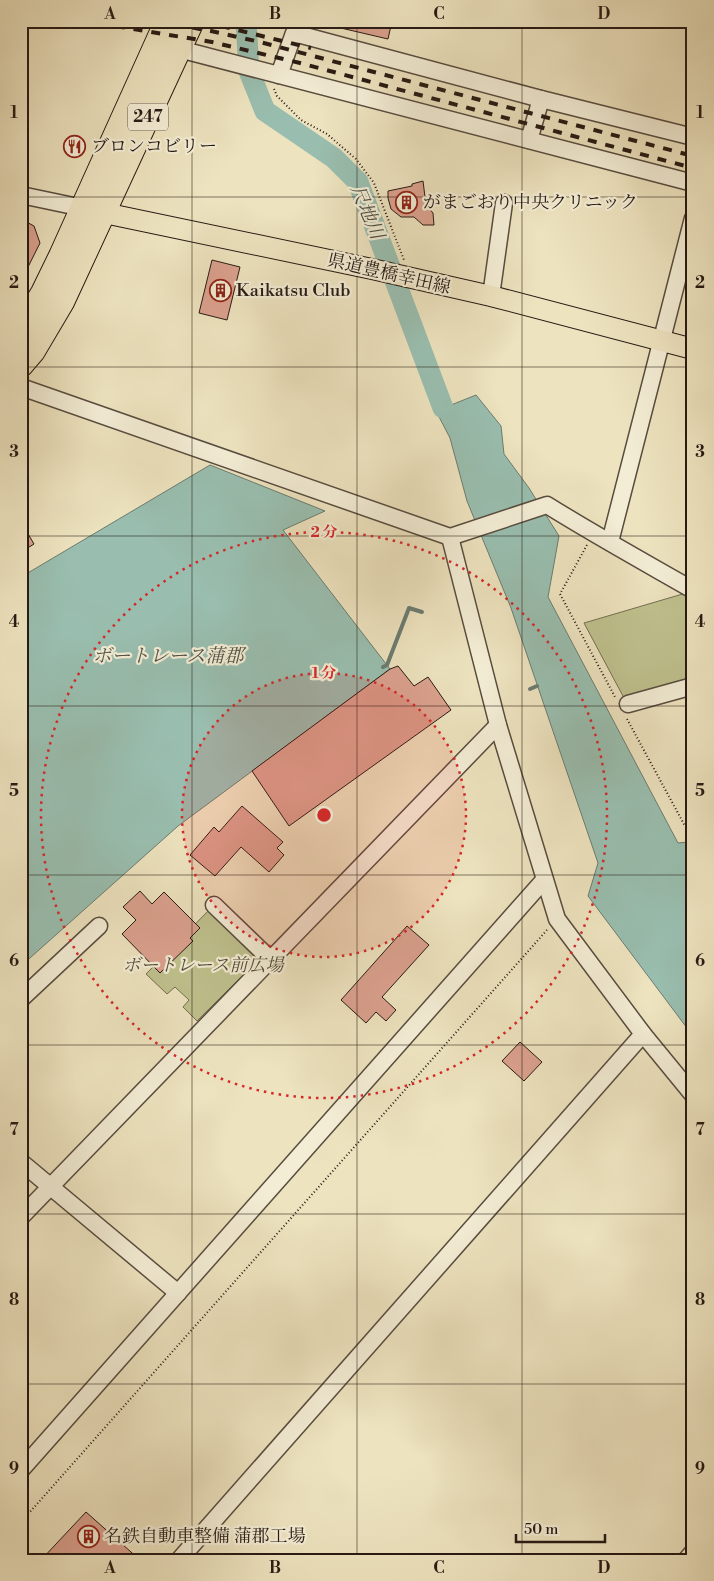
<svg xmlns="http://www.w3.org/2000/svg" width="714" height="1581" viewBox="0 0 714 1581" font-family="'Libre Bodoni','Noto Serif JP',serif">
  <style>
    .green { fill: #bfc18e; stroke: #736e51 }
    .water { fill: #99beaf; stroke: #6b7c71 }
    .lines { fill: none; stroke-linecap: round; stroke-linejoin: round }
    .stream { stroke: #6b7c71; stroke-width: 4 }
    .river { stroke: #99beaf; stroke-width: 21 }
    .building { fill: #dba18e; stroke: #271a14 }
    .minor-casing { stroke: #584c3f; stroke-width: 19 }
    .major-casing { stroke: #271a14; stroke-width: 22 }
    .highway-casing { stroke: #271a14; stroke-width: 26 }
    .path { stroke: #271a14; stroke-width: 2; stroke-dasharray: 1 2.5; stroke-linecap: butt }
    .minor { stroke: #f3edd5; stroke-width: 16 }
    .major { stroke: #ede3bf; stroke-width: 20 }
    .highway { stroke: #ede3bf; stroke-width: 24 }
    .rail { stroke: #271a14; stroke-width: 4; stroke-dasharray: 9 9; stroke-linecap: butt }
    .grid { fill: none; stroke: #271a14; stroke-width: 1; stroke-opacity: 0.55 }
    .ring { fill: none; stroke: #d62828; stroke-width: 2.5; stroke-dasharray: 2.5 5 }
    .labels { text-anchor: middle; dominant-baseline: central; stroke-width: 4.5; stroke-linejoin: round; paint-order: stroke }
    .shield { fill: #f3edd5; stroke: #64594e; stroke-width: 1 }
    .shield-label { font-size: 16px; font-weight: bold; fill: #271a14 }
    .poi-label { font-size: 18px; fill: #271a14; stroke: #f3edd5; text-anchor: start }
    .street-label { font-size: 18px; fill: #271a14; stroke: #f3edd5 }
    .park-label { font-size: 18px; font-style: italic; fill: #554c39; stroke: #f3edd5 }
    .water-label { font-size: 19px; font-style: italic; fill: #4f534a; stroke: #f3edd5 }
    .centre { fill: #d62828; stroke: #f3edd5; stroke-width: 2.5 }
    .ring-label { font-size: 15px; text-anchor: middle; font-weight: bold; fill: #d62828; stroke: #f3edd5; stroke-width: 4.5; stroke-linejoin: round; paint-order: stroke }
    .neatline { fill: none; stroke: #271a14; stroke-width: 2 }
    .grid-label { font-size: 16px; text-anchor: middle; font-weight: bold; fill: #271a14 }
  </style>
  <rect width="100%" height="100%" fill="#ede3bf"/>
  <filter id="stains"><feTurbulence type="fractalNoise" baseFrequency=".004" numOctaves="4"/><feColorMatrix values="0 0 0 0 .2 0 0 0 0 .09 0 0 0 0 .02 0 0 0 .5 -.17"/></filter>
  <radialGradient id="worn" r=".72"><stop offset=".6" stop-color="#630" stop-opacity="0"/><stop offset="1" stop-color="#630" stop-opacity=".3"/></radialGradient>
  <g class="green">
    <polygon points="686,593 693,614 693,678 624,698 584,623"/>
    <polygon points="214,905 261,957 197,1021 183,1007 189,1000 175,987 167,994 146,974"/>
  </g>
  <g class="water">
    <polygon points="476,395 501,426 504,454 529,488 559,536 548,597 678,843 688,842 693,860 693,1036 588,896 598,863 511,608 467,501 450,438 436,411"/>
    <polygon points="210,465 325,511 283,530 390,669 178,826 21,966 21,577"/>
  </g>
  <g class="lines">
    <g class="stream">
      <polyline points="383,667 387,665 409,608 422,612"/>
      <polyline points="530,689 537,686"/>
    </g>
    <polyline class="river" points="246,21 249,71 265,111 334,158 358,182 443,408"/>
  </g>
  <g class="building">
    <polygon points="329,21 392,21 388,39 328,25"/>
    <polygon points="423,181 426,205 433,213 434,225 423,225 414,217 401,217 391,209 388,198 388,191 412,186 412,184"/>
    <polygon points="21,219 34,226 40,243 21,281"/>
    <polygon points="212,260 240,267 227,320 199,313"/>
    <polygon points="21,522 34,544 21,552"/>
    <polygon points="398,666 414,686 428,677 451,710 289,826 252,771 390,669"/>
    <polygon points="242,806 283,842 277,848 284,855 269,872 241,847 215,876 190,855 214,827 219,832"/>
    <polygon points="140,891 152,904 164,892 200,928 190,938 193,941 160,973 122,934 136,920 123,907"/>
    <polygon points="407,926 429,945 382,997 396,1010 386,1021 376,1012 366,1023 341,1000"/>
    <polygon points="520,1042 542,1062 524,1081 502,1061"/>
    <polygon points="86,1512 140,1560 41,1560"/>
  </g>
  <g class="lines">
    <defs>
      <g id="minor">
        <polyline points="179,49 693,183"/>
        <polyline points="279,75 294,33 541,99 693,137"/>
        <polyline points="529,140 541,99"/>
        <polyline points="21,195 83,208"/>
        <polyline points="491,296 504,203"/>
        <path d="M21 387 450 537 547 505C595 535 644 562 693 590"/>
        <polyline points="450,537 498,725 557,919 643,1034 693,1095"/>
        <polyline points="610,542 693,218"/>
        <polyline points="628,704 693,686"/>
        <polyline points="214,905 270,959"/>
        <polyline points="21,999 99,926"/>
        <polyline points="21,1162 178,1293"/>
        <polyline points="21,1217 498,725"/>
        <polyline points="21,1470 544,880"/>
        <polyline points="179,1560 643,1034"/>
        <polyline points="686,1560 693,1552"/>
      </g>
      <polyline id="major" points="90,210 372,269 491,296 693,349"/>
      <g id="highway">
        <polyline points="21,329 43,293 61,256 167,21"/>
        <polyline points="21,365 33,351 62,302 192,21"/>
      </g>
    </defs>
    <use href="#minor" class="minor-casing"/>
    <use href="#major" class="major-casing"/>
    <use href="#highway" class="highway-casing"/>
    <g class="path">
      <polyline points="274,89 277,96 301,120 327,134 356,159 374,183 404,260"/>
      <polyline points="587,545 560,594 615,697"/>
      <polyline points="627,719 685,826 693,826"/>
      <polyline points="21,1522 547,930"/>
    </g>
    <use href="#minor" class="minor"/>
    <use href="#major" class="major"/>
    <use href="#highway" class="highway"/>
    <g class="rail">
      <polyline points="62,21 121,27 212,42 300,63 693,168"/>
      <polyline points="157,21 211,31 260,42 693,156"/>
      <polyline points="221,26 311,48"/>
    </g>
  </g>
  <path class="grid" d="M192 21V1560M357 21V1560M522 21V1560M21 197H693M21 367H693M21 536H693M21 706H693M21 875H693M21 1045H693M21 1214H693M21 1384H693"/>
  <circle cx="324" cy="815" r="142" fill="#d62828" fill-opacity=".12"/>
  <g class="ring">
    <circle cx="324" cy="815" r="142"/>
    <circle cx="324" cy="815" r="283"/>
  </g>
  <defs>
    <symbol id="restaurant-ring" viewBox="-11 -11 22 22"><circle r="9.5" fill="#f3edd5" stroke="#8f2418" stroke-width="1.5"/><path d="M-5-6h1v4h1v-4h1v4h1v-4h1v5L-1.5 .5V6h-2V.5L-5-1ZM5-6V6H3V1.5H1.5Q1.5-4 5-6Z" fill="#8f2418"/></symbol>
    <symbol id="building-ring" viewBox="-11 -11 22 22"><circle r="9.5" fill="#f3edd5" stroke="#8f2418" stroke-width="1.5"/><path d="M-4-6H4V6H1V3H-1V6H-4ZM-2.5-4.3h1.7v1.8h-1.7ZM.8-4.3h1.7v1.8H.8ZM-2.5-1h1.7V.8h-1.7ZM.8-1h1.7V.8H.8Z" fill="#8f2418"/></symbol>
  </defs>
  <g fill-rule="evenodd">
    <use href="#restaurant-ring" x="62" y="134" width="25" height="25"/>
    <use href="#building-ring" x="394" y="190" width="25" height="25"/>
    <use href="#building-ring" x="208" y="278" width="25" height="25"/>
    <use href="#building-ring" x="76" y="1524" width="25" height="25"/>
  </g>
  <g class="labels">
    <rect class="shield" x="128" y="103.5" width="40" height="27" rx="4"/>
    <g class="shield-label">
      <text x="148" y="117">247</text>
    </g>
    <g class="poi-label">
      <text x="91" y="146">ブロンコビリー</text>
      <text x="423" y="202">がまごおり中央クリニック</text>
      <text x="236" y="290">Kaikatsu Club</text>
      <text x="104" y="1536">名鉄自動車整備 蒲郡工場</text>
    </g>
    <g class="street-label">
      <text transform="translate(389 274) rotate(13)">県道豊橋幸田線</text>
    </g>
    <g class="park-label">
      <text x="203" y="965">ボートレース前広場</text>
    </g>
    <g class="water-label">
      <text transform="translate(367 212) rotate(67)">尺地川</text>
      <text x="168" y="656">ボートレース蒲郡</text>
    </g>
  </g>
  <circle cx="324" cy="815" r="8" class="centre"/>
  <g class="ring-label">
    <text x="324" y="537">2 分</text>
    <text x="324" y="678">1 分</text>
  </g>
  <rect width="714" height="1581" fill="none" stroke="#ede3bf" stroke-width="55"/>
  <path d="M516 1534v8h89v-8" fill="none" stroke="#271a14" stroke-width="2.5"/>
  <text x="524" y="1534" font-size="15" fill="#271a14" stroke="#f3edd5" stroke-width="4" paint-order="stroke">50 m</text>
  <rect x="28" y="28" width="658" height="1526" class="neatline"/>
  <g class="grid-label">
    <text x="110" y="19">A</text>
    <text x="275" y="19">B</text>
    <text x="439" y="19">C</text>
    <text x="604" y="19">D</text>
    <text x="14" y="118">1</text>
    <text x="700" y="118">1</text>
    <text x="14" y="288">2</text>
    <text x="700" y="288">2</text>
    <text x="14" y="457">3</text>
    <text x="700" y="457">3</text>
    <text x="14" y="627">4</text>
    <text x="700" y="627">4</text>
    <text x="14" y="796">5</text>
    <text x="700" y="796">5</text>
    <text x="14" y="966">6</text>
    <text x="700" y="966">6</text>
    <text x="14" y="1135">7</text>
    <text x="700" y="1135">7</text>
    <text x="14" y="1305">8</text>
    <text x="700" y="1305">8</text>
    <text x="14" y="1474">9</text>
    <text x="700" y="1474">9</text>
    <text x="110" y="1573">A</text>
    <text x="275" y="1573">B</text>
    <text x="439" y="1573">C</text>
    <text x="604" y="1573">D</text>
  </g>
  <rect width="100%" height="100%" filter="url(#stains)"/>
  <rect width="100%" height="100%" fill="url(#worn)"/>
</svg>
